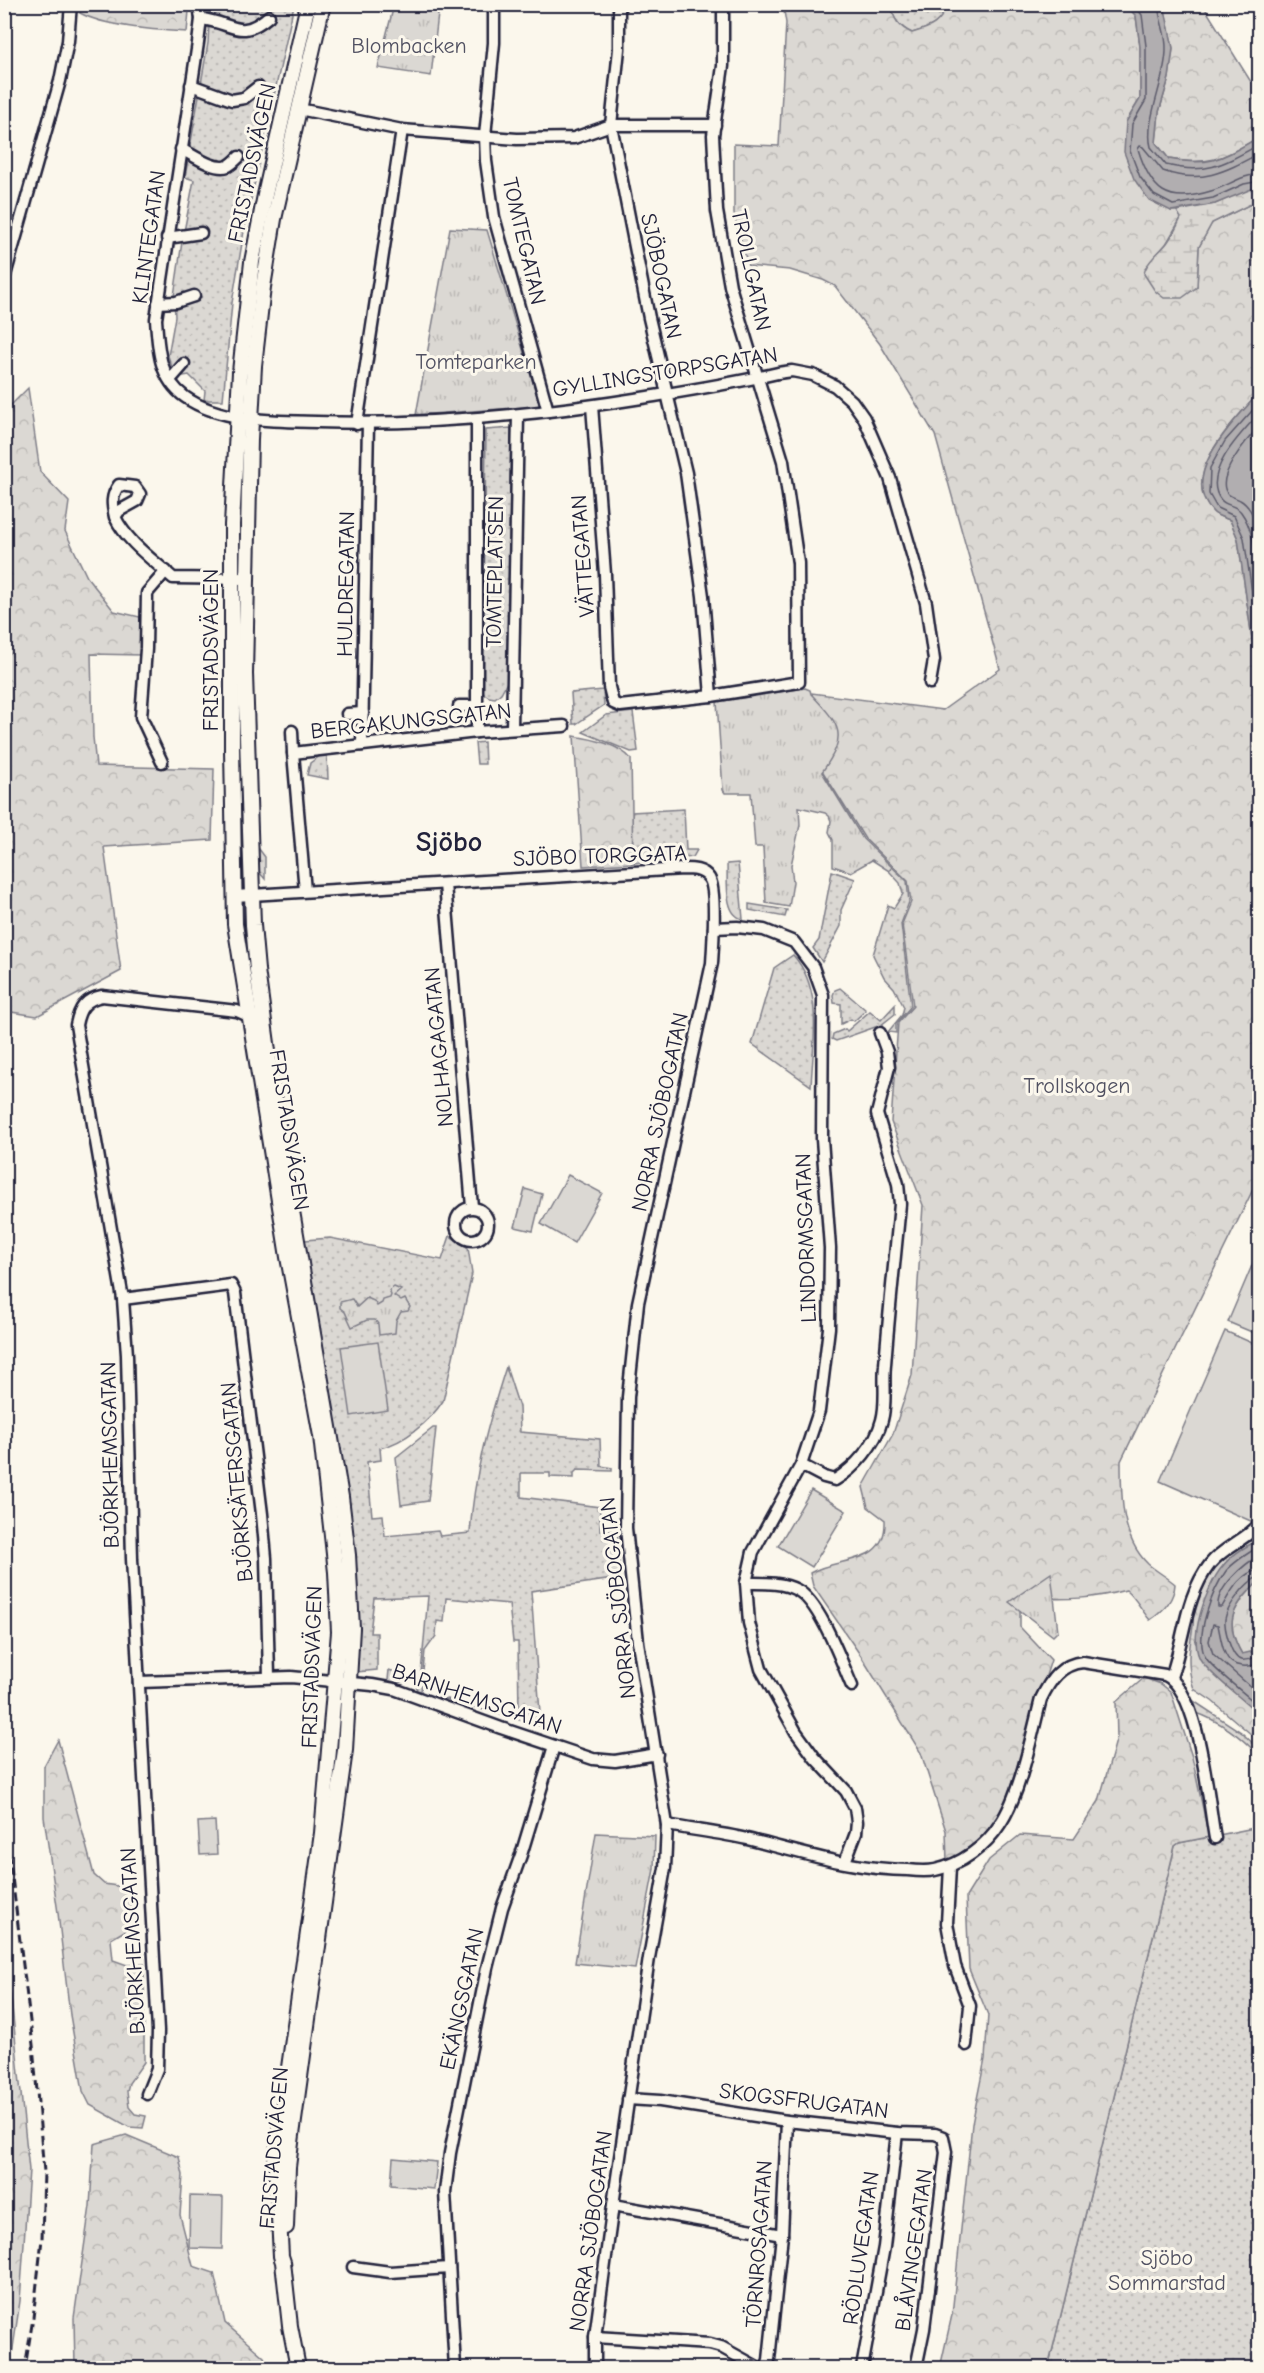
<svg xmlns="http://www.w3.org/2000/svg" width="1264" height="2373" viewBox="0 0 1264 2373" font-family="'Comic Neue',sans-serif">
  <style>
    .grass { fill: url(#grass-dots); stroke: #7e7d87; stroke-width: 1.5 }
    .forest { fill: url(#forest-crowns); stroke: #7e7d87; stroke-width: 1.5 }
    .wetland { fill: url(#wetland-marsh); stroke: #7e7d87; stroke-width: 1.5 }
    .park { fill: url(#park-tufts); stroke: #7e7d87; stroke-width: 1.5 }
    .pitch { fill: #dbd8d3; stroke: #7e7d87; stroke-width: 1.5 }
    .water { fill: #b1aeb0; stroke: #787681; stroke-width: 1.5 }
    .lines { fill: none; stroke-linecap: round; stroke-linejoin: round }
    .shore { stroke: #5b5a6a; stroke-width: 1.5 }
    .street-casing { stroke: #22223b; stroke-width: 15 }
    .secondary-casing { stroke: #22223b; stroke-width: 18 }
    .street { stroke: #fbf7ec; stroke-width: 10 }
    .secondary { stroke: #fbf7ec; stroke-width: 14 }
    .rail { stroke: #22223b; stroke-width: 3; stroke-dasharray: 9 4.5; stroke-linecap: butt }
    .labels { text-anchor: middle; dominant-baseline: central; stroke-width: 6; stroke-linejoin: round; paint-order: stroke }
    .park-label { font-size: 22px; fill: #505061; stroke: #fbf7ec }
    .street-label { font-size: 22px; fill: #22223b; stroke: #fbf7ec }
    .district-label { font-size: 28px; font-weight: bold; fill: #22223b; stroke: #fbf7ec }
  </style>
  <defs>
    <pattern id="grass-dots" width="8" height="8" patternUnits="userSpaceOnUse" patternTransform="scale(1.5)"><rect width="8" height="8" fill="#dbd8d3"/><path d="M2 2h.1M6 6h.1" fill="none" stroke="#bcb9b6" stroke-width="1.8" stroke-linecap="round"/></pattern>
    <pattern id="forest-crowns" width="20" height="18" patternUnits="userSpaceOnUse" patternTransform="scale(1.5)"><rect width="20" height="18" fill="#dbd8d3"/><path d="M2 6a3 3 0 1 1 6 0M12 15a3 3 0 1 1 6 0" fill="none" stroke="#bcb9b6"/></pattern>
    <pattern id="wetland-marsh" width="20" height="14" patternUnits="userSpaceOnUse" patternTransform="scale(1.5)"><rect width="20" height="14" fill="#dbd8d3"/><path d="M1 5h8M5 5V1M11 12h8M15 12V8" fill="none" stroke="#bcb9b6"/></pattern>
    <pattern id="park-tufts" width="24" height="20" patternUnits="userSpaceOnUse" patternTransform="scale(1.5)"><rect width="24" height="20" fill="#dbd8d3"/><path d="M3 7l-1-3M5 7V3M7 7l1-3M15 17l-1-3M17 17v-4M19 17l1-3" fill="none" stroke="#bcb9b6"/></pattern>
  </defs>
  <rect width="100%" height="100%" fill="#fbf7ec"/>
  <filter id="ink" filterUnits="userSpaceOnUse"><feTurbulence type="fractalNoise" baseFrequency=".0167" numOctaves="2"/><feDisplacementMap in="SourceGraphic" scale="12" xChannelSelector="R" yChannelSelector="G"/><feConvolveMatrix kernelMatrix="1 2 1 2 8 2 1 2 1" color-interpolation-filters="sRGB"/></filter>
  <g filter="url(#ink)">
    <g class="grass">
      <polygon points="210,5 294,5 244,231 232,303 223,400 204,400 205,391 189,375 178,377 173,370 168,356 175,317 174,296 182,242 194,180 185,177 208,43"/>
      <path d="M891 5H948C939 24 933 27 912 33 899 27 893 19 891 5Z"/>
      <polygon points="511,428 507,682 501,693 495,698 489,697 483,693 486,430"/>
      <polygon points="603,690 604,705 576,724 573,724 571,693"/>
      <polygon points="633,712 638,751 631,752 583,732 606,715"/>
      <polygon points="484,742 485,764 477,764 475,743"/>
      <polygon points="327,755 328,779 307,775 310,763 320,756"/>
      <polygon points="684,809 686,850 697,850 693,857 633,863 632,812"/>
      <polygon points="256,845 265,857 265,879 259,872"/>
      <path d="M738 863 743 919C723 915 728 879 727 864Z"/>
      <polygon points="892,867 907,881 909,902 901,924 911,1006 896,1024 896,1033 888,1032 902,1015 904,1007 894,988 884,977 873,955 888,905 894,908 903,894 900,883 889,871"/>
      <polygon points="832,871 855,879 841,910 841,926 822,962 813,948 819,940"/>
      <polygon points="749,904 787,910 785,917 749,910"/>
      <path d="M793 955C824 990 813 1042 811 1086L752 1044 774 968Z"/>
      <polygon points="840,988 866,1010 854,1021 851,1019 841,1024 841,1004 834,1003 833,995 835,990"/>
      <polygon points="895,1005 895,1014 881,1025 836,1041 832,1039 833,1034 845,1029 847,1031 870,1011 881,1020"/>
      <path d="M450 1236 468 1248 472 1274 443 1401C430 1421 404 1443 380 1448L381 1460 367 1462 372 1516 383 1515 385 1536 438 1531 440 1536 470 1533C474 1474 488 1423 506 1367L519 1407 520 1432 600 1439 601 1466 612 1468V1471L577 1470 574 1473V1478L550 1477V1473H521V1497L600 1507V1530H617L620 1578 531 1591 541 1726 438 1697 519 1714 518 1642H513L509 1604 446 1598 444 1622 437 1621 436 1636 425 1651 421 1691 416 1690 421 1673 428 1596 374 1598 370 1633H377V1670L357 1672 354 1543 349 1499 305 1240 330 1238 442 1260Z"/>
      <polygon points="433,1428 436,1428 428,1501 401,1505 396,1457"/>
      <polygon points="389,1670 407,1676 402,1682 395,1683 388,1680"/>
      <path d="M1189 1698 1241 1732 1259 1749V1756C1241 1736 1220 1721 1194 1712Z"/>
      <polygon points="1259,1827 1259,2368 1048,2368 1175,1846 1179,1843"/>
    </g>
    <g class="forest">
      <path d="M81 5H188L189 11 187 32C157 30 105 27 80 13Z"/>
      <path d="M783 5H891C893 19 899 27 912 33 933 27 939 24 948 5H1126L1136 16 1140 47V99L1126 122 1171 211H1177L1181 218 1166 244 1145 268 1197 287 1199 247 1212 223 1253 203 1257 188 1259 186V393C1236 419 1177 475 1213 512 1216 516 1225 518 1230 520L1238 539 1252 639 1259 676V1177L1121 1461C1121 1496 1121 1538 1148 1564 1156 1571 1167 1577 1175 1584 1174 1600 1164 1611 1150 1620 1141 1610 1137 1599 1126 1590 1093 1599 1067 1600 1033 1598L1020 1608V1627L1051 1660 1000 1820 985 1837 947 1862 946 1831 921 1753 861 1656 813 1586 810 1573C838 1556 887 1567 885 1520L868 1507 863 1487 893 1434 912 1375 923 1205 891 1122 898 1023 913 1006 902 924 911 902 908 881 865 839 818 764 812 693 943 710 1000 669 935 435 880 344 835 286 823 280 790 270 748 266 734 214V144L779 146 786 23Z"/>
      <path d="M1164 5H1203L1251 82 1259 78V137C1222 158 1213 166 1169 159L1156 143 1159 112 1169 78 1173 49Z"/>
      <polygon points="28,388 40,472 69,502 65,531 87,577 114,611 140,617 142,655 91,654 93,737 96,766 214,769 212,840 104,847 121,971 37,1016 5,1011 4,412"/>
      <path d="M574 736C592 739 619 744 631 759L633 863 583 866Z"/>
      <path d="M1259 1534V1540L1241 1550 1195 1642 1253 1709 1259 1708V1741L1212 1701 1194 1689C1186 1666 1189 1649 1193 1626 1194 1620 1192 1613 1194 1608 1201 1577 1230 1545 1259 1534Z"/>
      <path d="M1259 1581V1650L1242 1655C1222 1620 1234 1607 1259 1581Z"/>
      <polygon points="1144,1678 1161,1684 1171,1692 1192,1757 1209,1837 1179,1843 1175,1846 1048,2368 940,2368 952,2315 972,2124 985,2059 988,2015 969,1969 966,1897 989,1860 1020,1835 1074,1839 1099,1801 1117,1737 1116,1702"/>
      <polygon points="58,1740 94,1875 104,1884 130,1888 133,1926 111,1939 113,1960 127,1965 144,1964 144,2062 129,2083 127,2091 129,2107 135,2114 146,2116 143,2128 129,2127 90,2105 83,2091 70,2015 58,1913 44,1817 44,1766"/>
      <polygon points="4,1930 29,2170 20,2301 10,2368 4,2368"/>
      <polygon points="126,2135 179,2157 183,2175 180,2215 193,2266 214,2273 225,2323 264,2357 269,2368 75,2368 74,2318 90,2206 94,2144"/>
    </g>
    <path class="wetland" d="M1257 188 1253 203 1212 223 1199 247 1197 287 1182 298H1164L1155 291 1144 274C1146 262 1159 253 1167 243 1173 235 1177 227 1181 218L1177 211 1215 204 1246 190Z"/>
    <g class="park">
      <polygon points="394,5 439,5 431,76 378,68"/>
      <polygon points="450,228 487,230 540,406 416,415"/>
      <path d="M805 688 810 690 811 694C840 725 849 734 822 772L863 839 892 867 889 871 872 860 851 872 833 866V840L829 832 831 821 829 816 825 813 799 807 800 825 791 865 793 882 789 907 766 903 763 847H755L751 793H725L723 790 717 702Z"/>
      <polygon points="394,1287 401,1290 394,1296 401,1301 405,1299 410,1307 408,1311 401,1312 396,1321 395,1333 379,1335 378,1324 375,1320 367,1320 352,1327 345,1312 340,1308 340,1302 352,1299 357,1307 367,1298 374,1301 377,1306 382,1303 383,1300 390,1298 391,1295 389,1291"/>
      <polygon points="1051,1573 1058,1631 1053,1636 1009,1602"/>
      <polygon points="596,1833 655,1836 654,1869 635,1969 575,1963"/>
    </g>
    <g class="pitch">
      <polygon points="568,1175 602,1193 574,1243 541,1224"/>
      <polygon points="525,1189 542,1194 533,1231 515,1227"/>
      <polygon points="1259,1249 1259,1335 1228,1322"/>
      <polygon points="1225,1331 1259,1346 1260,1508 1253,1522 1160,1481"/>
      <polygon points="378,1342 388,1410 351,1416 341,1347"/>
      <polygon points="811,1490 846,1511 812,1567 778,1546"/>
      <polygon points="215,1821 217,1854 200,1855 198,1822"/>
      <polygon points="393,2158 437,2162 434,2189 391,2185"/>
      <polygon points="190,2196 223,2197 222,2249 189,2248"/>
    </g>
    <g class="water">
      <path d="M1126 5H1164L1173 48 1169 78 1159 112 1156 143 1169 159C1213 167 1222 158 1259 137V186L1215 204 1171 211 1149 200 1134 179 1124 152 1126 122 1140 99V47L1136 16Z"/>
      <path d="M1259 393V676L1252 639 1238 539 1230 520C1225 518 1216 516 1213 512 1177 476 1236 419 1259 393Z"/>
      <path d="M1259 1540V1581C1234 1606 1222 1620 1242 1654L1259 1650V1708L1253 1709C1239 1696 1213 1677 1202 1662 1186 1641 1207 1585 1222 1567 1231 1555 1246 1546 1259 1540Z"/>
    </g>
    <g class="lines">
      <g class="shore">
        <polyline points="1134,4 1142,15 1146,46 1146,100 1132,124 1130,151 1140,177 1154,195 1173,205 1213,198 1244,184 1260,181"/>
        <path d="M1158 4C1159 20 1167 35 1166 50 1166 79 1144 121 1151 147L1166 165C1208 175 1224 164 1260 144"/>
        <path d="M1260 153C1226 171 1202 185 1163 171L1143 147 1140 146 1138 149C1151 191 1167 205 1211 191 1228 186 1241 175 1260 174"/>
        <polyline points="1260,402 1225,441 1210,468 1209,494 1217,508 1234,516 1244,538 1260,646"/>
        <path d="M1260 413C1243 431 1200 474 1221 500 1226 506 1236 505 1241 512 1255 531 1256 561 1260 584"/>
        <path d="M1260 426C1249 437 1213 478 1228 494 1231 497 1237 498 1240 500 1251 506 1255 521 1260 531"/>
        <path d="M1260 1546C1248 1553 1235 1561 1226 1571 1213 1589 1193 1638 1206 1658 1213 1669 1243 1692 1254 1702L1260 1703"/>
        <path d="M1260 1555C1244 1564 1216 1588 1218 1607H1222C1230 1593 1241 1571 1260 1570"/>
        <path d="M1260 1577C1248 1578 1227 1607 1225 1619 1224 1627 1231 1658 1241 1660 1246 1661 1254 1658 1260 1656"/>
        <path d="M1260 1664C1225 1673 1224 1654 1218 1625L1213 1624 1209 1641 1213 1654 1260 1695"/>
      </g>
      <defs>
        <g id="street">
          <path d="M199 4 201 19 198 43 156 319C158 349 159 378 185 397 220 422 275 421 317 422 428 426 538 415 648 397 691 390 735 383 778 373L792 371 813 375 835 386 852 401 864 418 890 478 926 603 934 660 930 683"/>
          <polyline points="494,4 494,43 485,136 486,161 494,217 548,411"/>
          <polyline points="619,4 619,49 611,125 649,318 686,473 703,596 711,696"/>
          <path d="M201 19C233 22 239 42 269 16"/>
          <polyline points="191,85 232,100 244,98 258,87"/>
          <polyline points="299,109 402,130 517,139 574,138 611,125 715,125"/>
          <path d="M181 149C193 155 214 171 228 166 232 164 236 160 239 157"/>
          <polyline points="167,238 201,233"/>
          <polyline points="4,279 60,81 68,41 71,4"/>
          <polyline points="158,303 176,302 194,296"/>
          <polyline points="170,380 184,364"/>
          <polyline points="592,406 605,574 609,687 613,703 620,706 711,696 799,682 798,563 783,461 730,286 717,211 713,135 723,66 723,4"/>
          <polyline points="357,424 402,130"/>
          <path d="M115 517C112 504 111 496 119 485L135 487 140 494 137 501 119 511 115 517C127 542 152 559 173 578L248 579"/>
          <polyline points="459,706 477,706"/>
          <polyline points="347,714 363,713"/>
          <polyline points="512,729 518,415"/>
          <polyline points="292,731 293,753"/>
          <polyline points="477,732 477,419"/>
          <polyline points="362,745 368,423"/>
          <polyline points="162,762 141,717 146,649 147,593 166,571"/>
          <polyline points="445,884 472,1207"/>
          <polyline points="305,891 293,753 477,732 564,726"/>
          <path d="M235 896 683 869C692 869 703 869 709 878 717 889 713 948 712 963L638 1303 628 1397 626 1528 638 1642 667 1825 665 1868 649 1958 613 2205 595 2337V2368"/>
          <polyline points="714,928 737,927 764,930 794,942 813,967 823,995 822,1139 830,1248 829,1328 819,1411 801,1465 753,1552 746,1583 749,1623 761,1669 796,1732 815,1758 846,1791 855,1808 857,1822 856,1833 845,1862"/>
          <circle cx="472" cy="1224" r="16"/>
          <polyline points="123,1299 231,1285 235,1293 262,1514 266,1558 269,1677"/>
          <path d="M801 1465 824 1477 835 1480C855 1468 876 1444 882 1420 887 1402 883 1383 885 1365 889 1311 895 1258 900 1204L898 1184 877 1114 889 1067 887 1052 880 1033"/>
          <path d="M746 1583C763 1583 782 1582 797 1590 820 1602 841 1661 852 1686"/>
          <path d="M1171 1677C1184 1641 1185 1596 1210 1564 1224 1546 1247 1540 1260 1523"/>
          <polyline points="139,1682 291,1677 372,1685 394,1689 501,1728 593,1759 615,1761 657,1754"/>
          <path d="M667 1825C694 1830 721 1833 747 1839 800 1852 854 1870 908 1870 917 1871 926 1872 935 1870 961 1865 986 1846 1000 1824 1020 1795 1032 1734 1041 1699 1050 1680 1061 1664 1083 1662L1165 1675C1200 1691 1208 1801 1215 1838"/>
          <polyline points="950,1867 947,1923 955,1966 970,2006 966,2045"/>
          <path d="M147 2094 157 2069 158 2031 132 1559 127 1355 123 1299 76 1025C79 1009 85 999 102 996L237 1011 255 1019"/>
          <polyline points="628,2099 660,2101 787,2121 897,2133 935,2134 943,2137 946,2152 924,2329 916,2368"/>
          <polyline points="613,2205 782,2235"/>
          <polyline points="353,2267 390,2272 449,2268"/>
          <polyline points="595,2337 710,2344 721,2347 759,2368"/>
          <polyline points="455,2368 445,2192 450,2153 487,1968 502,1908 521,1855 554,1746"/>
          <polyline points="766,2368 769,2360 782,2235 787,2121"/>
          <polyline points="862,2368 884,2247 897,2133"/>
        </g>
        <g id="secondary">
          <polyline points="286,2227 288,2167 292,2135 345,1750 352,1628 348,1555 341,1497 281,1147 257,970 253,925 245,674 250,439 254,366 263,287 274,219 323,4"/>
          <polyline points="298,2368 290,2326 283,2262 281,2256 276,2160 322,1833 339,1632 336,1572 321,1436 288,1257 235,924 232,749 232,525 240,372 252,262 265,195 308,4"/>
        </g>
      </defs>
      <use href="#street" class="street-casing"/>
      <use href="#secondary" class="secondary-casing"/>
      <use href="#street" class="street"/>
      <use href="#secondary" class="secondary"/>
      <polyline class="rail" points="4,1813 33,2045 44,2172 42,2239 33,2318 25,2368"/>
    </g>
  </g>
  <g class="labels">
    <g class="park-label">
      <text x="409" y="46">Blombacken</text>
      <text x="476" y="362">Tomteparken</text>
      <text x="1077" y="1086">Trollskogen</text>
      <text x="1167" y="2258">Sjöbo<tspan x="1167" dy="25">Sommarstad</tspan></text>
    </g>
    <g class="street-label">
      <text transform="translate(252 163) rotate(-78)">FRISTADSVÄGEN</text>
      <text transform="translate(149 237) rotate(-82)">KLINTEGATAN</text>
      <text transform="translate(524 241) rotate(77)">TOMTEGATAN</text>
      <text transform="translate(751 270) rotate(78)">TROLLGATAN</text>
      <text transform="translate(661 276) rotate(78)">SJÖBOGATAN</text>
      <text transform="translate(665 372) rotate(-9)">GYLLINGSTORPSGATAN</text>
      <text transform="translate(583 556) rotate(-94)">VÄTTEGATAN</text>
      <text transform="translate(495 572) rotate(-89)">TOMTEPLATSEN</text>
      <text transform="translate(346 584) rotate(-89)">HULDREGATAN</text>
      <text transform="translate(211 650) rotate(-90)">FRISTADSVÄGEN</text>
      <text transform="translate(411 721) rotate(-6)">BERGAKUNGSGATAN</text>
      <text transform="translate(600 856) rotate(-2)">SJÖBO TORGGATA</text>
      <text transform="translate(439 1047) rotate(-95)">NOLHAGAGATAN</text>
      <text transform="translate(660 1112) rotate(-78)">NORRA SJÖBOGATAN</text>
      <text transform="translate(289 1130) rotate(81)">FRISTADSVÄGEN</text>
      <text transform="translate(806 1238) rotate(-92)">LINDORMSGATAN</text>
      <text transform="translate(110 1455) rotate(-91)">BJÖRKHEMSGATAN</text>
      <text transform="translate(237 1482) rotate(-95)">BJÖRKSÄTERSGATAN</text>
      <text transform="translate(618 1598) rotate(-96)">NORRA SJÖBOGATAN</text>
      <text transform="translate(312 1667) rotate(-88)">FRISTADSVÄGEN</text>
      <text transform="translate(477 1699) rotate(19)">BARNHEMSGATAN</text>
      <text transform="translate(133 1941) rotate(-93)">BJÖRKHEMSGATAN</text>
      <text transform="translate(462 1999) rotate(-78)">EKÄNGSGATAN</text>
      <text transform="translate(804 2101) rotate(7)">SKOGSFRUGATAN</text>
      <text transform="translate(274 2148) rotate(-85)">FRISTADSVÄGEN</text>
      <text transform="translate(591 2231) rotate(-82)">NORRA SJÖBOGATAN</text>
      <text transform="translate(759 2244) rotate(-86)">TÖRNROSAGATAN</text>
      <text transform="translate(861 2248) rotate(-82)">RÖDLUVEGATAN</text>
      <text transform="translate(914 2250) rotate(-82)">BLÅVINGEGATAN</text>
    </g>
    <g class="district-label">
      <text x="449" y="842">Sjöbo</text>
    </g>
  </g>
  <rect width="1264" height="2373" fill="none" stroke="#fbf7ec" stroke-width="24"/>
  <rect x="12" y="12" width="1240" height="2349" fill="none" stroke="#22223b" stroke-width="2" filter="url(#ink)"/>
</svg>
